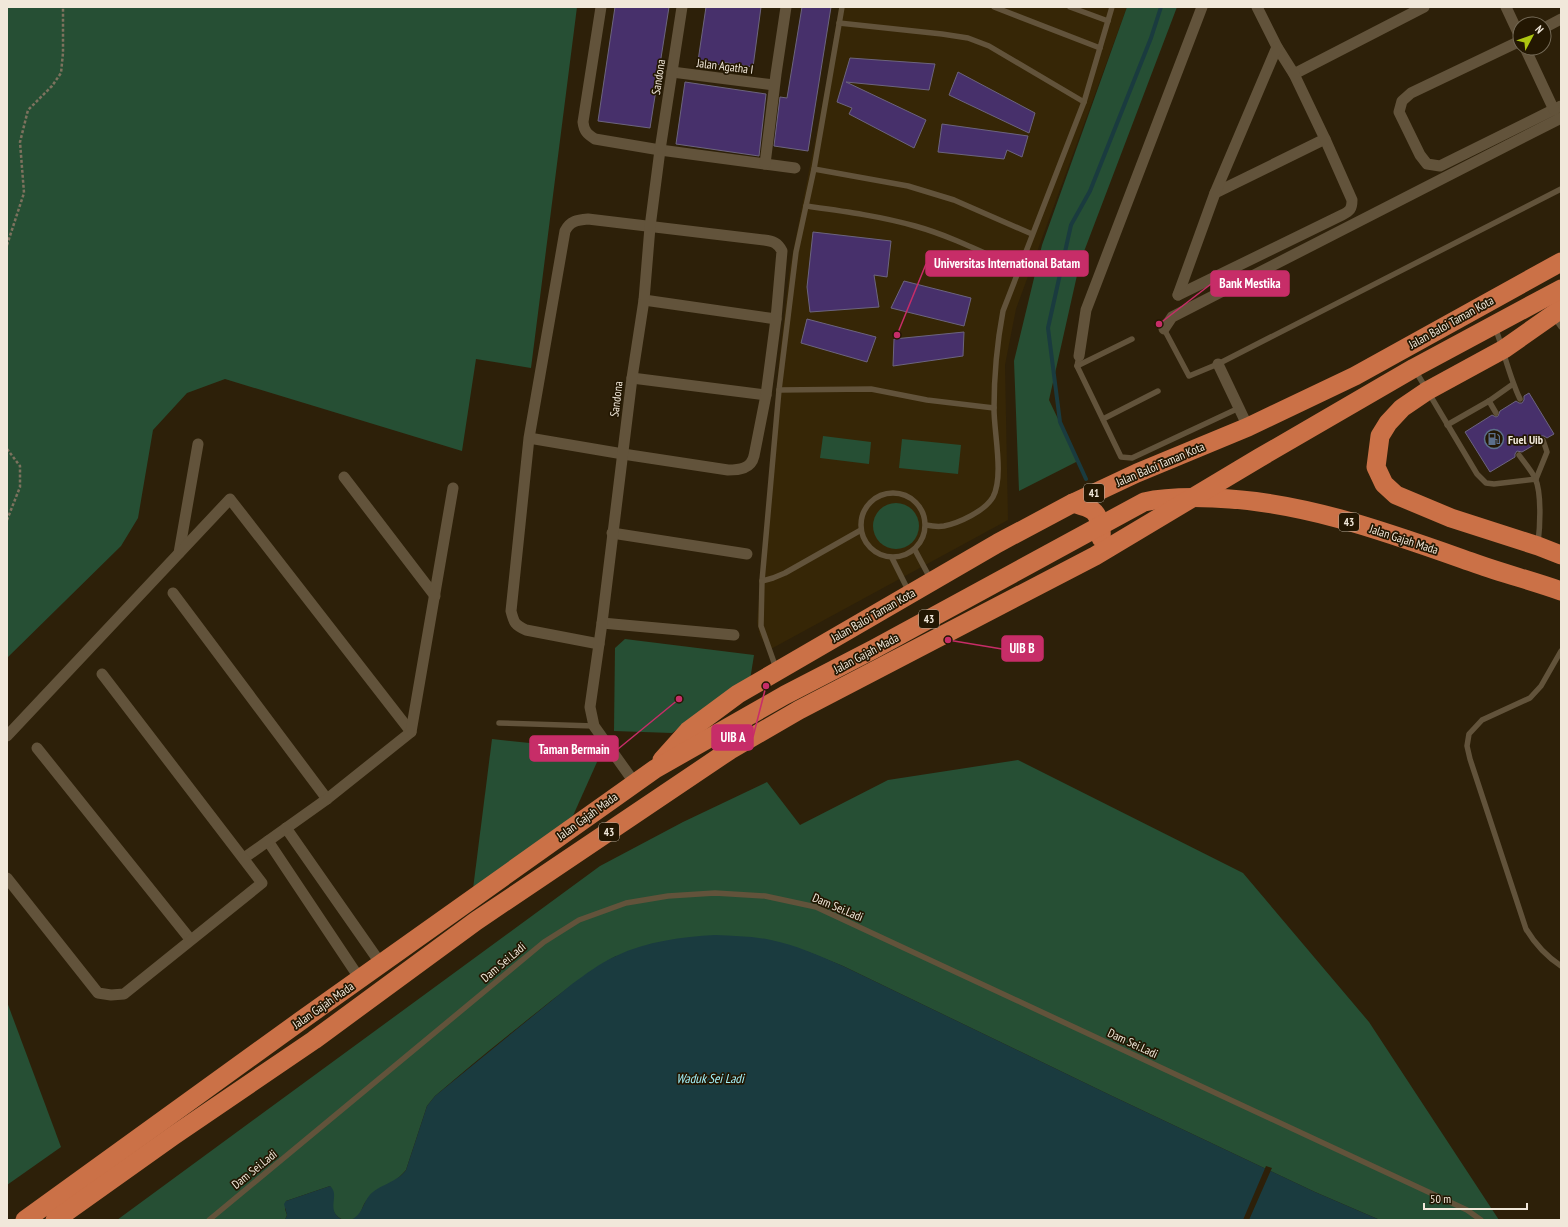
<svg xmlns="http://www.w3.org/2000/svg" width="1568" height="1227" viewBox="0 0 1568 1227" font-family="'PT Sans Narrow',sans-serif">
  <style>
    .built { fill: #362606 }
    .green { fill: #264f34 }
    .water { fill: #1a3b3f }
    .pier { fill: #2d2009 }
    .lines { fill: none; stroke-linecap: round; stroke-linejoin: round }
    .stream { stroke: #1a3b3f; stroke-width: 4 }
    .building { fill: #47306b; stroke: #6c647e }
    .path { stroke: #7d725e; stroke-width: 2.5; stroke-dasharray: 3 2; stroke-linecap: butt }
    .lane { stroke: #62533b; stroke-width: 5.5 }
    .street { stroke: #62533b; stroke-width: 11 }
    .highway { stroke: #cb7147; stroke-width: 19 }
    .labels { text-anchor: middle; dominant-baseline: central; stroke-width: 3.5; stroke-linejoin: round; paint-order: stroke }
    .shield { fill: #231702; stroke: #b3a999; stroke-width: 1 }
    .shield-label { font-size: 11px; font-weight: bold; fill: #f1e8da }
    .street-label { font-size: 12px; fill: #f1e8da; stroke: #231702 }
    .poi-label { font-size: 12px; font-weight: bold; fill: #f1e8da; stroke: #231702; text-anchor: start }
    .water-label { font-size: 13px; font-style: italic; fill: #a3f2fb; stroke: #231702 }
    .leader { fill: none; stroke: #c72d68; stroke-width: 1.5 }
    .callout-dot { fill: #c72d68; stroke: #231702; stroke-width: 1.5 }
    .callout { fill: #c72d68; stroke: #c72d68; stroke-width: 1.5 }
    .callout-label { font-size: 13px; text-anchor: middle; font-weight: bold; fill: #fff }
  </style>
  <rect width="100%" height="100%" fill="#2d2009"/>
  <polygon class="built" points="839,7 1127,7 1016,309 1005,365 1008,520 769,650 760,636 757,622 779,361 790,267 826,85"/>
  <g class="green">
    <polygon points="7,7 577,7 531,368 476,359 462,451 225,379 187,393 153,430 138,518 121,546 7,658"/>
    <polygon points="1127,7 1177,7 1080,262 1049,400 1078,461 1019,491 1014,361 1042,245"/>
    <polygon points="823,436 871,442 869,464 820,458"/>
    <polygon points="902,439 961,445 958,474 899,468"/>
    <circle cx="896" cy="526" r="23"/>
    <polygon points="625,639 754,655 750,680 672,733 614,731 615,648"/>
    <polygon points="492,739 587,749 597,762 572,818 473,889"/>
    <path d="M1018 760 1243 873 1369 1022 1499 1220H1380L1315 1192 1110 1095 843 966 806 951 616 956C584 974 556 997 527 1020 496 1045 465 1070 435 1096L427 1106 406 1170C398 1180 385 1187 374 1194 372 1196 368 1197 367 1200 362 1205 362 1214 356 1218 350 1222 341 1221 336 1215 328 1206 337 1198 330 1186L286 1201 285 1209 287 1215 285 1220H117L600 866 683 822 767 782 800 825 888 780Z"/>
    <polygon points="7,1002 61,1147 7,1185"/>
  </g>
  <g class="water">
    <path d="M715 935C734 936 752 936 771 940 796 945 820 956 843 966L1110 1095 1315 1192 1380 1220H350C362 1216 362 1205 369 1196 379 1184 397 1183 406 1170L427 1106 435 1096 572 984C586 974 600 963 616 956 647 941 682 937 715 935Z"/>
    <path d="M330 1186C341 1195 324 1211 343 1220H285L287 1215 284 1204 286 1201Z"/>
  </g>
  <polygon class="pier" points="1266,1166 1272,1168 1271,1170 1249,1220 1243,1220"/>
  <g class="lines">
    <polyline class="stream" points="1086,479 1060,422 1048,328 1071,225 1090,191 1151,38 1161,7"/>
  </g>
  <g class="building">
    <polygon points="615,7 669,7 650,128 598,121"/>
    <polygon points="706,7 761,7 753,67 722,62 721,65 698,61"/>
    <polygon points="802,7 831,7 808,151 774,146 780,97 787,98"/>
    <polygon points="850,58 935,64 929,90 846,82 926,120 914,148 849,114 852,108 837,102"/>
    <polygon points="958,72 1035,113 1029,133 949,95"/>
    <polygon points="685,82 766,94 759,156 676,144"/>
    <polygon points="942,124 1028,136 1022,157 1007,150 1004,159 938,152"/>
    <polygon points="813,232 891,241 887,277 874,275 879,307 810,312 807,287"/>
    <polygon points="904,281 971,298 964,326 891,308"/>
    <polygon points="807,319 876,337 867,362 801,343"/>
    <polygon points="964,332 963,356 893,366 894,339"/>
    <polygon points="1529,393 1554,434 1547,438 1544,436 1541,436 1539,439 1539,442 1522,452 1517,451 1515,454 1515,457 1490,472 1465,432 1492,415 1496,417 1498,416 1500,411 1516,401 1519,403 1522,403 1524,400 1524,396"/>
  </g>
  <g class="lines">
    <g class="path">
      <polyline points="7,245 24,193 20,142 28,110 52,86 61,73 63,53 63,7"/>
      <polyline points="7,449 20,466 20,487 7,520"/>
    </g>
    <g class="lane">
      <polyline points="842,7 814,169 796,252 779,390 762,581 773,578 785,573 861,530"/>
      <polyline points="994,7 1100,48"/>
      <polyline points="1070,7 1108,21"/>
      <polyline points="839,23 942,34 968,38 989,46 1084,102"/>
      <polyline points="814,169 908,186 954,200 1032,234"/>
      <path d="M806 206C842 211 880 216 915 226 951 236 986 254 1020 269"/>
      <polyline points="1554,317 1561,327"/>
      <path d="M1495 327C1504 351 1509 376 1520 399"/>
      <polyline points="1164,329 1189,376 1218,364 1561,189"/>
      <polyline points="1079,356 1077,366 1121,457 1132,458 1239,408"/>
      <polyline points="1077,366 1132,339"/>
      <polyline points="1415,370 1477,474 1486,483 1494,484 1536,479"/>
      <polyline points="779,390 871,389 927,400 994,408"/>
      <polyline points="1489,401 1496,413"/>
      <polyline points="1103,419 1158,391"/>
      <polyline points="1447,425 1489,401 1513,384"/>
      <path d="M1519 455C1524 462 1531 470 1535 478 1542 493 1540 527 1538 543"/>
      <polyline points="1536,479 1547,452 1543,440"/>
      <circle cx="893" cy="525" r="32"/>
      <path d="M926 525C931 526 938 527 944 526 959 523 985 511 993 497 1004 476 994 433 994 409 994 376 997 343 1003 311L1084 102 1112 7"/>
      <polyline points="915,550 931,580"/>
      <polyline points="892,558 909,592"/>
      <polyline points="762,581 761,626 776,668"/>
      <path d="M1561 651 1541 686 1530 698 1482 720 1469 734 1467 746 1470 759 1526 929C1535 944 1546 956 1561 966"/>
      <polyline points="499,723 594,726"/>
      <polyline points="209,1220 544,942 579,920 626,903 668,896 715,893 765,896 816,907 1467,1210 1481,1220"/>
    </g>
    <g class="street">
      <path d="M601 7 583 122C584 131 587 134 595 139L660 150 795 168"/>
      <polyline points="1506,7 1520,37"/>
      <polyline points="1544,28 1561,19"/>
      <polyline points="1520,41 1411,93 1402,101 1399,112 1420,155 1427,164 1440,166 1561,106"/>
      <polyline points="1525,48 1554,110"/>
      <polyline points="672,72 774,85"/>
      <polyline points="1294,74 1424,7"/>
      <polyline points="765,164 776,74 786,7"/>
      <polyline points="1215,193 1325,139"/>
      <path d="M1178 295 1342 215C1350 211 1352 209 1352 200L1325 139 1294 74 1277 47 1257 7"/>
      <polyline points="1178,295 1215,193 1277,47"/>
      <polyline points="644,300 776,319"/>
      <polyline points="1164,329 1172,317 1561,118"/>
      <polyline points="1079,356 1086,310 1202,7"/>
      <polyline points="1218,364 1248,427"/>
      <polyline points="632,378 766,395"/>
      <path d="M529 438 623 454 728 470C739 470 751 469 754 456L766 395 776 319 782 251C778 243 773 241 764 240L588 219C577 220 570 221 565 231L529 438 511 611C514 623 515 625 526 630L599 644"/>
      <polyline points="344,477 435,596"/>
      <polyline points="612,533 747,554"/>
      <polyline points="179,553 198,444"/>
      <polyline points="173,593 327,799"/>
      <polyline points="602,623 734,635"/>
      <polyline points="7,736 230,499 411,732"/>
      <polyline points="37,748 190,939"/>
      <polyline points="634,782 594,726 590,707 602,623 632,378 644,300 650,227 660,150 682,7"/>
      <polyline points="286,828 381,964"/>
      <polyline points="268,841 360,979"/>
      <polyline points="244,858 327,799 411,732 453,488"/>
      <polyline points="7,878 98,993 111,995 124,994 262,883 102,674"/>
    </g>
    <g class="highway">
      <polyline points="1561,309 1504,349 1427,391 1402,408 1388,423 1380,436 1376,467 1384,484 1396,495 1451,518 1538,546 1561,555"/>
      <path d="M1073 503C1079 505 1087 507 1092 510 1100 516 1102 529 1101 538"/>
      <polyline points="662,760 688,731 738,694 998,543 1073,503 1137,473 1248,427 1355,376 1561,262"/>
      <path d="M25 1220 299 1022 655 769 785 695 874 649 1144 502C1166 497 1189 497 1213 498 1304 501 1392 534 1477 564 1505 574 1533 581 1561 591"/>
      <polyline points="55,1220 173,1136 314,1040 476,921 730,750 799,710 1095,556 1259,458 1414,368 1561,289"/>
    </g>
  </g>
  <defs>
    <symbol id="fuel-ring" viewBox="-11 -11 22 22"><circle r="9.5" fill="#231702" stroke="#5c6f8a" stroke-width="1.5"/><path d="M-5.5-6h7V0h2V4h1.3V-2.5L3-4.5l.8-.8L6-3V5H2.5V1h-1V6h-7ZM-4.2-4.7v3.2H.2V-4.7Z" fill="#5c6f8a"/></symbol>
  </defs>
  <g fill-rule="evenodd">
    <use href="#fuel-ring" x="1483" y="428" width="22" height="22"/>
  </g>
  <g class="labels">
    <g class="shield">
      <rect x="1084" y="484" width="20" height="18" rx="3"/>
      <rect x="1339" y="513" width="20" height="18" rx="3"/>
      <rect x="919" y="610" width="20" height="18" rx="3"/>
      <rect x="599" y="823" width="20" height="18" rx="3"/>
    </g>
    <g class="shield-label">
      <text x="1094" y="493">41</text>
      <text x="1349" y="522">43</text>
      <text x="929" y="619">43</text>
      <text x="609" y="832">43</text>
    </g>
    <g class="street-label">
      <text transform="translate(725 66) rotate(7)">Jalan Agatha I</text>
      <text transform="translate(658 77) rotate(-81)">Sandona</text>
      <text transform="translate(1451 322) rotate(-29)">Jalan Baloi Taman Kota</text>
      <text transform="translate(616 399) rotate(-83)">Sandona</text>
      <text transform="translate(1160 464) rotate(-23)">Jalan Baloi Taman Kota</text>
      <text transform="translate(1404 539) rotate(18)">Jalan Gajah Mada</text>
      <text transform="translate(873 615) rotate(-30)">Jalan Baloi Taman Kota</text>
      <text transform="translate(866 653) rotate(-28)">Jalan Gajah Mada</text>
      <text transform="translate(587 816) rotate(-36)">Jalan Gajah Mada</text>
      <text transform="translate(838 907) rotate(23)">Dam Sei.Ladi</text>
      <text transform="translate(503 962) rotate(-40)">Dam Sei.Ladi</text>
      <text transform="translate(323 1005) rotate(-35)">Jalan Gajah Mada</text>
      <text transform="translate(1133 1043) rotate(25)">Dam Sei.Ladi</text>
      <text transform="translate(254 1169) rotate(-39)">Dam Sei.Ladi</text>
    </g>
    <g class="poi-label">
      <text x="1508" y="439">Fuel Uib</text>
    </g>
    <g class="water-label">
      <text x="710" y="1078">Waduk Sei Ladi</text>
    </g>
  </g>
  <path class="leader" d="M897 335L926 264M1159 324L1211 284M948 640L1002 649M766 686L753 737M679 699L618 749"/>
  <g class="callout-dot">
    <circle cx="897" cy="335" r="4"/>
    <circle cx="1159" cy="324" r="4"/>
    <circle cx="948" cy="640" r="4"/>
    <circle cx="766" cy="686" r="4"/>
    <circle cx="679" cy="699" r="4"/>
  </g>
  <g class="callout">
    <rect x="926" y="251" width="162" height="25" rx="4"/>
    <rect x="1211" y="271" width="78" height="25" rx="4"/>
    <rect x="1002" y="636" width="41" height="25" rx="4"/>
    <rect x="712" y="725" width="41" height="25" rx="4"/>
    <rect x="530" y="736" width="88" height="25" rx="4"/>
  </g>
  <g class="callout-label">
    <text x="1007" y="268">Universitas International Batam</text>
    <text x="1250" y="288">Bank Mestika</text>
    <text x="1022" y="653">UIB B</text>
    <text x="733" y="742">UIB A</text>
    <text x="574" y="754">Taman Bermain</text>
  </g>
  <rect width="1568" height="1227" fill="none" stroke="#f1e8da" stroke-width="16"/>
  <g transform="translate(1532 36) rotate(49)"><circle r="19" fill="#231702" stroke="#756b58"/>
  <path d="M0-3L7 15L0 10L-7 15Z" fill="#adc610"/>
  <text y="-6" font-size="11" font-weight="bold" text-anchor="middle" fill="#f1e8da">N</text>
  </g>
  <path d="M1424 1203v6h103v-6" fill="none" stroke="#f1e8da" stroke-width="2"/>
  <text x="1430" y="1203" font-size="12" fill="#f1e8da" stroke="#231702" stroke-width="3" paint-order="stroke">50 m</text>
</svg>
